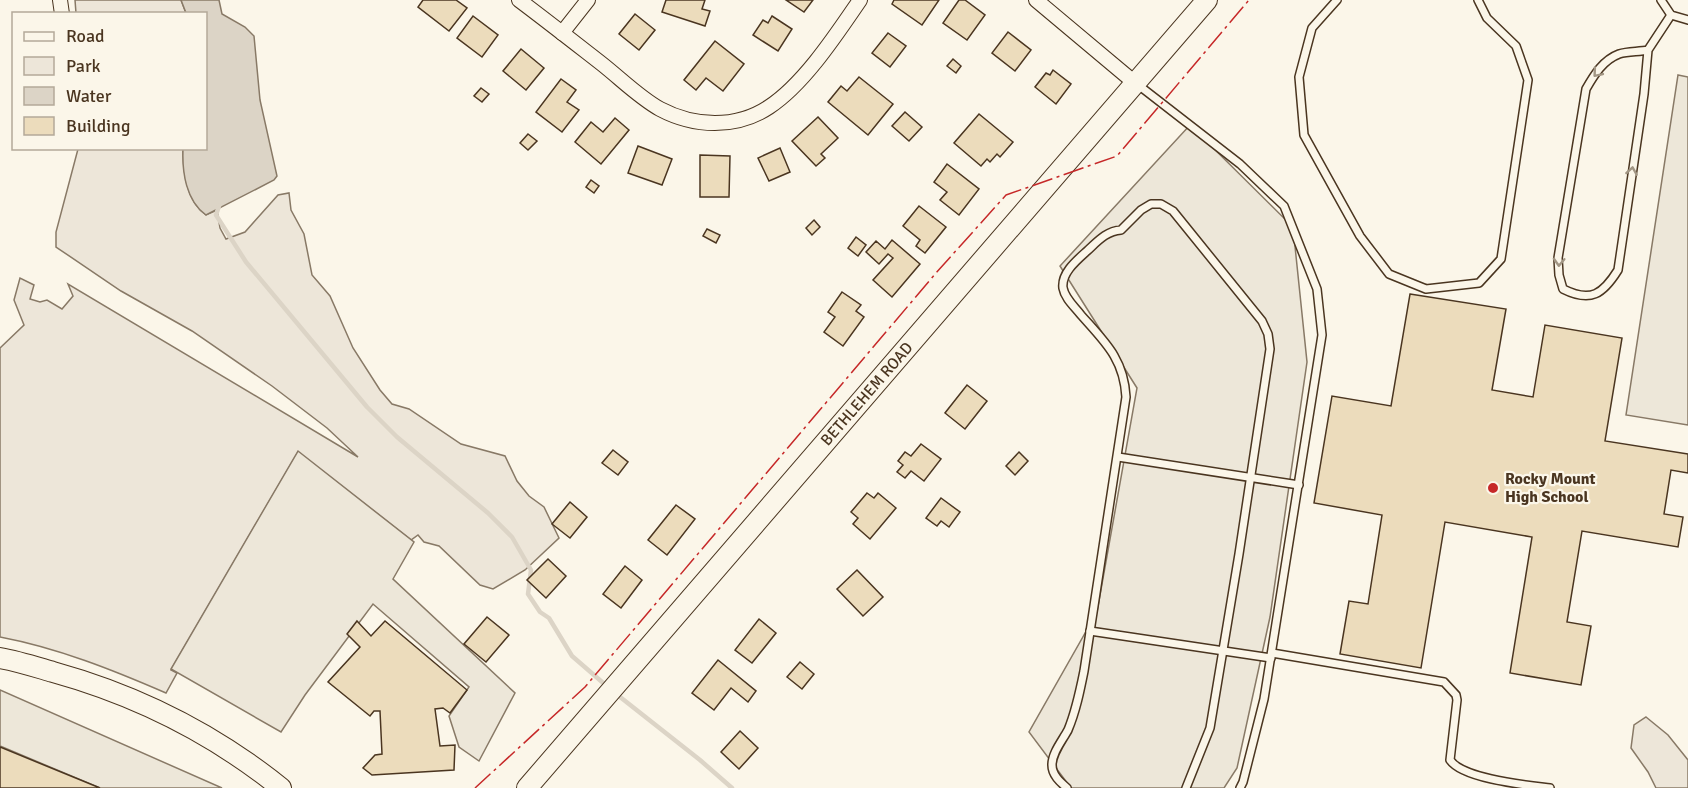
<svg xmlns="http://www.w3.org/2000/svg" width="1688" height="788" viewBox="0 0 1688 788" font-family="Signika,sans-serif">
  <style>
    .green { fill: #ede6d9; stroke: #887966; stroke-width: 1.5 }
    .parking { fill: #ede7d9; stroke: #887966; stroke-width: 1.5 }
    .water { fill: #dcd4c6; stroke: #887966; stroke-width: 1.5 }
    .lines { fill: none; stroke-linecap: round; stroke-linejoin: round }
    .stream { stroke: #dcd4c6; stroke-width: 4.5 }
    .building { fill: #ecdcbc; stroke: #4a3520; stroke-width: 1.5 }
    .lane-casing { stroke: #4a3520; stroke-width: 10 }
    .street-casing { stroke: #4a3520; stroke-width: 16 }
    .secondary-casing { stroke: #4a3520; stroke-width: 22 }
    .lane { stroke: #fbf6e9; stroke-width: 7 }
    .street { stroke: #fbf6e9; stroke-width: 14 }
    .secondary { stroke: #fbf6e9; stroke-width: 20 }
    .power { stroke: #c62828; stroke-width: 1.5; stroke-dasharray: 21 4.5 3 4.5; stroke-linecap: butt }
    .oneway { stroke: #a29684 }
    .poi-dot { fill: #c62828; stroke: #fbf6e9; stroke-width: 2 }
    .labels { text-anchor: middle; dominant-baseline: central; stroke-width: 4.5; stroke-linejoin: round; paint-order: stroke }
    .street-label { font-size: 16px; fill: #4a3520; stroke: #fbf6e9 }
    .poi-label { font-size: 16px; font-weight: bold; fill: #4a3520; stroke: #fbf6e9; text-anchor: start }
  </style>
  <rect width="100%" height="100%" fill="#fbf6e9"/>
  <g class="green">
    <polygon points="75,0 181,0 186,13 76,13"/>
    <path d="M78 149H183C183 171 186 201 206 215L217 210 220 228 226 239 245 232 278 195 289 193 291 210 304 234 312 275 330 296 353 348 380 390 392 404 409 409 461 444 505 456 517 481 529 496 544 507 559 538 525 570 493 589 480 585 439 546 424 542 418 535 411 540 298 452 171 670 177 673 166 693C113 670 58 648 0 637V348L24 325 14 300 20 278 34 285 30 299 40 302 47 300 62 309 73 296 68 284 358 457 327 428 272 386 192 331 121 291 56 247V232Z"/>
    <polygon points="1646,717 1668,735 1688,760 1688,788 1656,788 1648,772 1631,748 1634,725"/>
  </g>
  <g class="parking">
    <polygon points="1678,75 1688,77 1688,425 1626,415"/>
    <polygon points="1190,125 1293,227 1307,362 1270,617 1237,768 1224,788 1071,788 1029,732 1097,612 1137,388 1060,266"/>
    <polygon points="298,451 414,542 393,579 515,693 479,761 459,747 449,716 469,687 373,604 305,695 281,732 171,669"/>
    <polygon points="0,690 222,788 100,788 0,746"/>
  </g>
  <path class="water" d="M181 0H219L222 14 245 27 254 36 260 100 277 176 274 180 206 215C186 201 182 172 183 149L206 148V14L186 13Z"/>
  <g class="lines">
    <g class="stream">
      <polyline points="219,206 216,215 246,262 367,407 397,437 488,513 512,537 531,570 528,594 540,612 549,618 572,656 609,688"/>
      <polyline points="615,693 700,760 732,788"/>
    </g>
  </g>
  <g class="building">
    <polygon points="423,0 456,0 467,8 449,31 418,7"/>
    <polygon points="666,0 705,0 702,9 710,11 705,26 662,12"/>
    <polygon points="786,0 813,0 804,12"/>
    <polygon points="894,0 939,0 922,25 892,4"/>
    <polygon points="959,0 965,0 985,15 967,40 943,23"/>
    <polygon points="635,14 655,30 639,50 619,34"/>
    <polygon points="473,16 498,35 482,57 457,38"/>
    <polygon points="772,16 792,29 778,51 753,35 763,20 768,23"/>
    <polygon points="1008,32 1031,50 1015,71 992,53"/>
    <polygon points="888,33 906,46 890,67 872,53"/>
    <polygon points="715,41 744,64 723,91 706,78 696,90 684,80"/>
    <polygon points="521,49 544,68 526,90 503,71"/>
    <polygon points="953,59 961,66 956,73 947,66"/>
    <polygon points="1053,70 1071,84 1056,104 1035,87 1046,73 1050,75"/>
    <polygon points="859,77 893,104 868,135 828,102 841,86 847,91"/>
    <polygon points="561,79 576,90 567,102 579,110 562,132 536,112"/>
    <polygon points="481,88 489,94 482,102 474,96"/>
    <polygon points="905,112 922,127 909,141 892,126"/>
    <polygon points="979,114 1013,142 1000,157 997,154 990,162 987,159 981,166 954,143"/>
    <polygon points="818,117 838,138 821,154 825,158 816,166 792,141"/>
    <polygon points="615,118 629,130 601,164 575,142 591,122 603,132"/>
    <polygon points="528,134 537,141 528,150 520,143"/>
    <polygon points="638,146 672,159 662,185 628,173"/>
    <polygon points="780,148 790,172 769,181 758,158"/>
    <polygon points="700,155 730,156 729,197 700,197"/>
    <polygon points="947,164 979,189 959,215 940,200 947,192 934,182"/>
    <polygon points="591,180 599,186 594,193 586,187"/>
    <polygon points="919,206 946,227 925,253 916,246 920,240 903,226"/>
    <polygon points="814,220 820,227 812,235 806,228"/>
    <polygon points="707,229 720,235 716,243 703,236"/>
    <polygon points="856,237 866,245 858,256 848,248"/>
    <polygon points="892,240 920,264 892,297 873,280 893,258 888,254 879,264 866,252 876,241 885,249"/>
    <polygon points="842,292 861,305 856,311 864,317 843,346 824,332 835,317 828,312"/>
    <polygon points="1410,294 1506,309 1492,390 1533,397 1545,325 1622,338 1605,441 1688,454 1688,473 1671,470 1664,514 1683,517 1678,547 1582,531 1567,622 1591,626 1581,685 1510,673 1532,537 1445,522 1421,668 1340,654 1349,601 1368,604 1382,515 1314,503 1332,396 1391,406"/>
    <polygon points="967,385 987,401 965,429 945,413"/>
    <polygon points="921,444 941,459 924,481 911,471 905,478 897,472 903,465 898,461 905,452 911,456"/>
    <polygon points="613,450 628,462 618,475 602,463"/>
    <polygon points="1019,452 1028,461 1015,475 1006,466"/>
    <polygon points="867,493 874,498 878,493 896,508 870,539 853,524 858,518 851,512"/>
    <polygon points="941,498 960,512 949,527 941,521 937,526 926,518"/>
    <polygon points="570,502 587,517 570,538 552,524"/>
    <polygon points="676,505 695,519 667,555 648,540"/>
    <polygon points="548,559 566,576 546,598 527,580"/>
    <polygon points="625,566 642,580 621,608 603,594"/>
    <polygon points="857,570 883,597 863,616 837,589"/>
    <polygon points="487,617 509,635 486,662 464,644"/>
    <polygon points="759,619 776,633 752,663 735,650"/>
    <polygon points="357,621 371,636 385,621 467,690 450,713 443,708 435,709 440,746 455,745 454,770 372,775 363,768 375,755 382,754 380,711 374,711 370,716 328,682 360,647 347,634"/>
    <polygon points="718,660 756,691 748,702 731,688 714,710 692,693"/>
    <polygon points="800,662 814,674 802,689 787,677"/>
    <polygon points="740,731 758,748 739,769 721,752"/>
    <polygon points="0,747 100,788 0,788"/>
  </g>
  <g class="lines">
    <defs>
      <g id="lane">
        <polyline points="1337,0 1312,28 1299,77 1304,135 1360,236 1389,274 1426,289 1479,283 1501,259 1528,80 1516,46 1487,18 1478,0"/>
        <polyline points="1661,0 1671,15 1688,20"/>
        <path d="M1648 50C1639 52 1628 51 1619 54 1603 60 1594 75 1586 89L1558 258 1559 275 1563 289C1591 303 1603 294 1618 270L1644 94 1648 50 1671 15"/>
        <polyline points="1137,84 1240,164 1284,206 1317,289 1322,335 1264,699 1243,782 1240,788"/>
        <polyline points="1118,457 1299,485"/>
        <polyline points="1090,631 1271,658"/>
        <path d="M1272 653 1444 682 1456 695 1457 700 1450 760C1463 779 1526 785 1550 788"/>
        <path d="M1067 788C1060 782 1052 775 1052 765 1052 753 1062 741 1068 730 1076 711 1080 691 1084 671L1126 397C1124 359 1105 342 1081 315 1075 307 1065 299 1063 288 1061 273 1077 260 1087 251 1097 242 1106 231 1121 230L1141 210 1151 204H1161L1173 211 1262 321 1268 334 1270 349 1239 554 1210 728 1186 788"/>
      </g>
      <g id="street">
        <polyline points="60,0 62,14"/>
        <path d="M519 0C547 21 575 43 602 64 621 79 640 98 660 109 694 127 736 129 769 107 804 84 836 35 860 0"/>
        <polyline points="1036,0 1135,83"/>
        <polyline points="562,33 588,0"/>
      </g>
      <g id="secondary">
        <path d="M0 658C18 661 36 667 53 672 136 695 214 734 281 788"/>
        <polyline points="527,788 1207,0"/>
      </g>
    </defs>
    <use href="#lane" class="lane-casing"/>
    <use href="#street" class="street-casing"/>
    <use href="#secondary" class="secondary-casing"/>
    <use href="#lane" class="lane"/>
    <use href="#street" class="street"/>
    <use href="#secondary" class="secondary"/>
    <polyline class="power" points="475,788 585,687 936,273 1006,195 1117,156 1249,0"/>
  </g>
  <defs><path id="oneway-chevron" d="M-2-3.5L2.5 0L-2 3.5" fill="none" stroke-width="1.6" stroke-linecap="round" stroke-linejoin="round" transform="scale(1.5)"/></defs>
  <g class="oneway">
    <use href="#oneway-chevron" transform="translate(1597 73) rotate(130)"/>
    <use href="#oneway-chevron" transform="translate(1632 171) rotate(-81)"/>
    <use href="#oneway-chevron" transform="translate(1559 262) rotate(92)"/>
  </g>
  <circle class="poi-dot" cx="1493" cy="488" r="6"/>
  <g class="labels">
    <g class="street-label">
      <text transform="translate(867 394) rotate(-49)">BETHLEHEM ROAD</text>
    </g>
    <g class="poi-label">
      <text x="1505" y="479">Rocky Mount<tspan x="1505" dy="18">High School</tspan></text>
    </g>
  </g>
  <rect x="12" y="12" width="195" height="138" fill="#fbf6e9" stroke="#b4a999" stroke-width="1.5"/>
  <rect x="24" y="32" width="30" height="9" fill="#fbf6e9" stroke="#b4a999" stroke-width="1.5"/>
  <text x="66" y="42" font-size="18" fill="#4a3520">Road</text>
  <rect x="24" y="57" width="30" height="18" fill="#ede6d9" stroke="#b4a999" stroke-width="1.5"/>
  <text x="66" y="72" font-size="18" fill="#4a3520">Park</text>
  <rect x="24" y="87" width="30" height="18" fill="#dcd4c6" stroke="#b4a999" stroke-width="1.5"/>
  <text x="66" y="102" font-size="18" fill="#4a3520">Water</text>
  <rect x="24" y="117" width="30" height="18" fill="#ecdcbc" stroke="#b4a999" stroke-width="1.5"/>
  <text x="66" y="132" font-size="18" fill="#4a3520">Building</text>
</svg>
